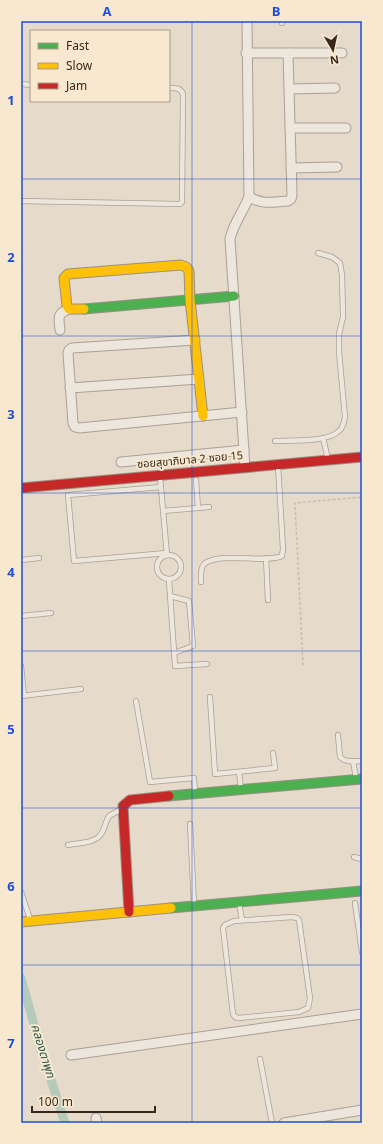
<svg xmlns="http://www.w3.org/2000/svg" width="383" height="1144" viewBox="0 0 383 1144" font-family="Georgia,'Noto Sans Thai',serif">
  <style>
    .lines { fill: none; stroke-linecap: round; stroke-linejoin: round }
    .canal { stroke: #b6cabc; stroke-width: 9 }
    .lane-casing { stroke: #aaa094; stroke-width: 6 }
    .street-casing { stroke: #aaa094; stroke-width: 11 }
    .fast-casing { stroke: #9a8f84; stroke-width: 11 }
    .slow-casing { stroke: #9a8f84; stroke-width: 11 }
    .jam-casing { stroke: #9a8f84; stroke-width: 11 }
    .path { stroke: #c5bdb3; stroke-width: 1.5; stroke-dasharray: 3 2; stroke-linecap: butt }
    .lane { stroke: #ede6dc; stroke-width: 4.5 }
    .street { stroke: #ede6dc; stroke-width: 9 }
    .fast { stroke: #4caf50; stroke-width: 9 }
    .slow { stroke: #ffc107; stroke-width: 9 }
    .jam { stroke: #c62828; stroke-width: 9 }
    .grid { fill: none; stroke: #1d4ed8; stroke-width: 1; stroke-opacity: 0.55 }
    .labels { text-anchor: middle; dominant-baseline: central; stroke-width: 4; stroke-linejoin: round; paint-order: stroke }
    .street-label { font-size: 11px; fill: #39271c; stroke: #f8e8cf }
    .water-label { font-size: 12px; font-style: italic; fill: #2a5a53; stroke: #f8e8cf }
    .neatline { fill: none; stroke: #1d4ed8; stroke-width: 1.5 }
    .grid-label { font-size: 13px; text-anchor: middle; font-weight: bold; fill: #1d4ed8 }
  </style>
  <rect width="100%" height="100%" fill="#e6dbca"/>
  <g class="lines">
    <polyline class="canal" points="21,978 40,1046 65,1123"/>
    <defs>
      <g id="lane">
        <polyline points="282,21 282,23"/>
        <polyline points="21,84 31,85"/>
        <path d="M21 201 180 204 182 202 183 94C180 87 175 88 169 88"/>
        <polyline points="323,438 328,459"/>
        <path d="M275 441C291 440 327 443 339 431 343 428 344 423 345 417L339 352V334L343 317 342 275 340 263 332 257 318 253"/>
        <polyline points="160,477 167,555"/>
        <polyline points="196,480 198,508"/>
        <polyline points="161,487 68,495 74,561 167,553"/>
        <polyline points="163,511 209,507"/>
        <circle cx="169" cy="567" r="12"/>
        <polyline points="266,558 268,600"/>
        <polyline points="21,560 39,558"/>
        <polyline points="169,580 175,666 207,664"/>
        <path d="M201 582C201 576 200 568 204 564 219 551 264 564 282 556L283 549 278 466"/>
        <polyline points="170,596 189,601 193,646 174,653"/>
        <polyline points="21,616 51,613"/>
        <polyline points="21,666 24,696"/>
        <polyline points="21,696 81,689"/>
        <polyline points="210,697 215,774 275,768 273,753"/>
        <polyline points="136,701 150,782 194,778 195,792"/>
        <path d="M338 735 340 757C346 763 355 761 362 761"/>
        <polyline points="353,761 356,778"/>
        <polyline points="239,772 241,788"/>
        <polyline points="190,824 194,904"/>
        <path d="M68 845C78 843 96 843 101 834 105 829 105 822 109 816L120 810"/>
        <polyline points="354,857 362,859"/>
        <polyline points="21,892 30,919"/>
        <polyline points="239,903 242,920"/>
        <polyline points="355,903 362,952"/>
        <polygon points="292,917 297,918 299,920 310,998 308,1008 299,1012 239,1018 235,1017 233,1014 223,928 225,925 234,921"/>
        <polyline points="260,1059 272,1123"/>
      </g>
      <g id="street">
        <polyline points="246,53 342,53"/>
        <polyline points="290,89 335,88"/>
        <polyline points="290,128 346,128"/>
        <polyline points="291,168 337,167"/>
        <path d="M249 197C264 205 271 202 288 201L291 199 292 195 288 53"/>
        <path d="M60 330C59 318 56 314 69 309"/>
        <polyline points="195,340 72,348 69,350 68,353 73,423 75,427 79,428 242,412"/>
        <polyline points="70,388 199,379"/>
        <polyline points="121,462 244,450"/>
        <path d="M245 467 230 239C233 224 243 212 249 197L247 21"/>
        <polyline points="71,1055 362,1014"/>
        <polyline points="96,1118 97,1123"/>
        <polyline points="284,1123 362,1110"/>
      </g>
      <g id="fast">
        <polyline points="84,309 234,296"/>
        <polyline points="169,796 362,779"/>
        <polyline points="171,908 362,891"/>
      </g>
      <g id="slow">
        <polyline points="84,309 69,309 67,306 64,278 68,274 181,265 186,267 189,271 190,300 203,416"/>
        <polyline points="21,922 171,908"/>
      </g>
      <g id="jam">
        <polyline points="21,488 362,457"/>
        <polyline points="129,912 123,806 130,800 169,796"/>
      </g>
    </defs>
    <use href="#lane" class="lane-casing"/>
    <use href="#street" class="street-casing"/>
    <use href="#fast" class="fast-casing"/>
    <use href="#slow" class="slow-casing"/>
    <use href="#jam" class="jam-casing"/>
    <polyline class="path" points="303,665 295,503 362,497"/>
    <use href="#lane" class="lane"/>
    <use href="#street" class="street"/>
    <use href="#fast" class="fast"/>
    <use href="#slow" class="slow"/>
    <use href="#jam" class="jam"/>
  </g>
  <path class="grid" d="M192 21V1123M21 179H362M21 336H362M21 493H362M21 651H362M21 808H362M21 965H362"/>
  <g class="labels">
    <g class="street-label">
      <text transform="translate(190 460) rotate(-5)">ซอยสุขาภิบาล 2 ซอย 15</text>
    </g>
    <g class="water-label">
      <text transform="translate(43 1051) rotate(73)">คลองตาพุก</text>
    </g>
  </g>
  <rect width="383" height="1144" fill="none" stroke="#f8e8cf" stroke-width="44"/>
  <rect x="30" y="30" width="140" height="72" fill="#f8e8cf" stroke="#ac9b87"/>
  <rect x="38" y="43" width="20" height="6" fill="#4caf50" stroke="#ac9b87"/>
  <text x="66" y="50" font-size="12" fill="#39271c">Fast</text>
  <rect x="38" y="63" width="20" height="6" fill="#ffc107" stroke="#ac9b87"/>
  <text x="66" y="70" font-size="12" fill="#39271c">Slow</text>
  <rect x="38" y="83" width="20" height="6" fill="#c62828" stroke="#ac9b87"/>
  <text x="66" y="90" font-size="12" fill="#39271c">Jam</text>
  <g transform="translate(333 50) rotate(171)" stroke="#f8e8cf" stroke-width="3" paint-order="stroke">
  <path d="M0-3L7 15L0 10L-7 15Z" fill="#39271c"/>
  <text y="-6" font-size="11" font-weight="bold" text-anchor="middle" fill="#39271c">N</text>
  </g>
  <path d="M32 1106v6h123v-6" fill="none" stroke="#39271c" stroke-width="2"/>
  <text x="38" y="1106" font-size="12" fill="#39271c" stroke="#f8e8cf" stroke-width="3" paint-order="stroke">100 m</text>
  <rect x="22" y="22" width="339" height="1100" class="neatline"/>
  <g class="grid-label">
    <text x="107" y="16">A</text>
    <text x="276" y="16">B</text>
    <text x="11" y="105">1</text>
    <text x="11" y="262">2</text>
    <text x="11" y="419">3</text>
    <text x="11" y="577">4</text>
    <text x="11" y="734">5</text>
    <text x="11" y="891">6</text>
    <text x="11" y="1048">7</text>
  </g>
</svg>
